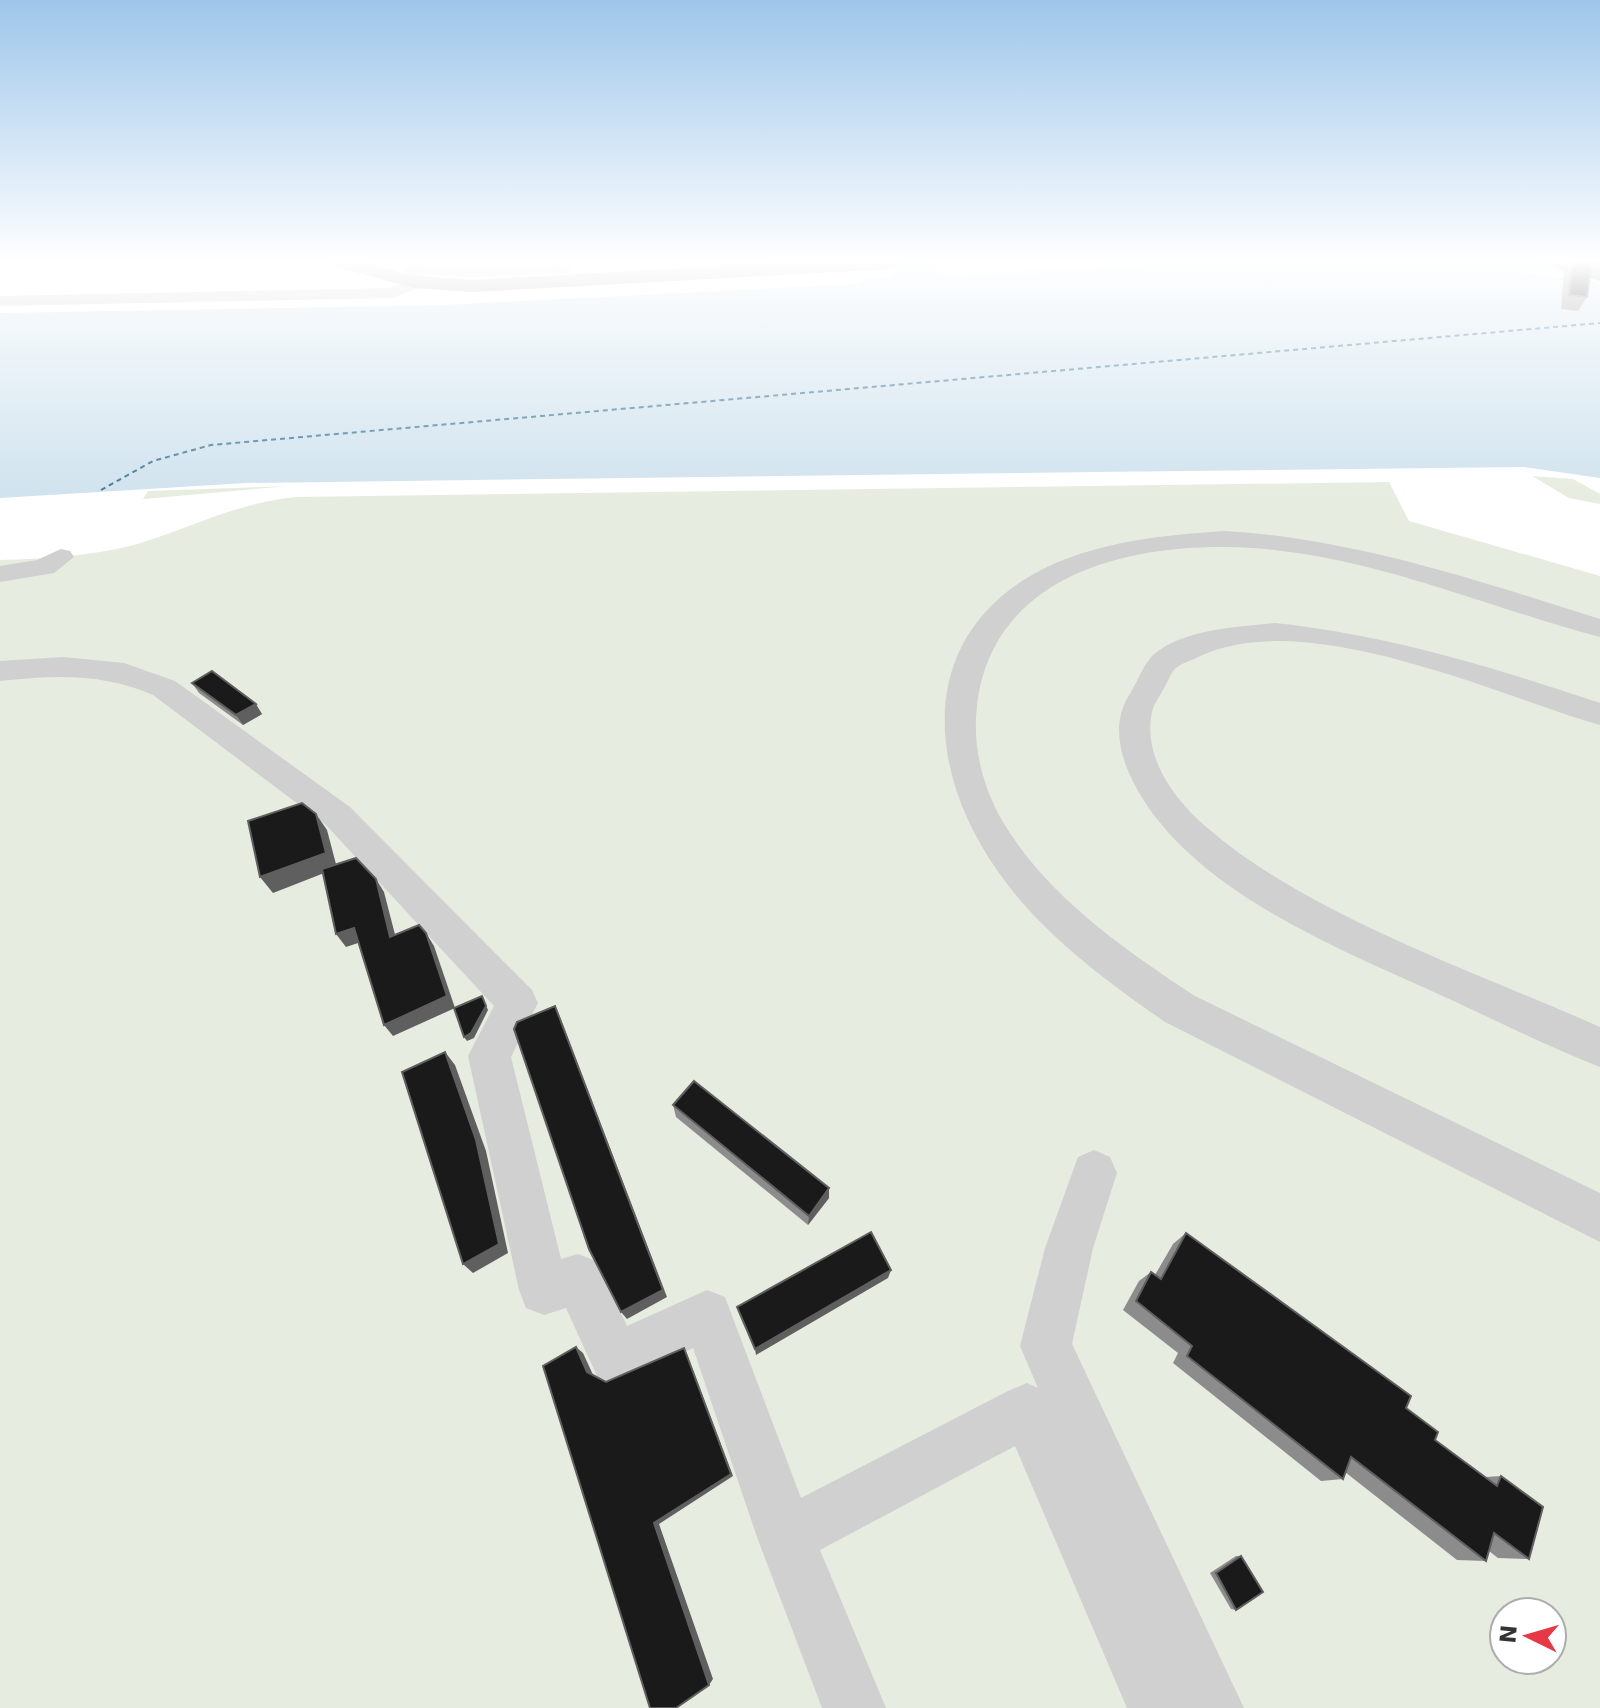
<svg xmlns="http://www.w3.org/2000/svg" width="1600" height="1708" viewBox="0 0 1600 1708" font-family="'DejaVu Sans',sans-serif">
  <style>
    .green { fill: #e6ecdf; fill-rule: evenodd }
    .water { fill: #cfe2ee }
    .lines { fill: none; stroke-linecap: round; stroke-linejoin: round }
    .ferry { stroke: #3f7597; stroke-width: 2; stroke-dasharray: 5 4; stroke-linecap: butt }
    .minor { fill: #d0d0d0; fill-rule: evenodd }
    .major { fill: #ababab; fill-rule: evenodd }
    .wall { fill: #8c8c8c }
    .shaded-wall { fill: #5f5f5f }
    .building { fill: #1a1a1a; stroke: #5f5f5f; stroke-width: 2 }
  </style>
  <rect width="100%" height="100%" fill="#fff"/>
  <g class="green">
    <polygon points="1122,263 1201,263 972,277 949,274 1114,266 1113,264"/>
    <polygon points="1532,476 1573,479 1600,494 1600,504 1569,498"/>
    <path d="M1389 482 1409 521 1600 576V1708H0V560C43 559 88 556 130 546 189 530 232 503 297 497ZM1504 1612H1552V1660H1504Z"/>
    <polygon points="289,486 143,499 148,491"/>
  </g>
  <polygon class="water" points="886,263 932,263 939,274 963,277 1201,263 1566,263 1584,277 1547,271 1521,273 1600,282 1600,478 1524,467 1098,472 246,483 0,498 0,313 443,305 857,284 869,278 893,277"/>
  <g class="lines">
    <polyline class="ferry" points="101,490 153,461 211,445 1600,323"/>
    <g class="minor">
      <polygon points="410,263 463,267 564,264 573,269 564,274 463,277 422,273 425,277 418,288 392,298 0,306 0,296 389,288 405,281 403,273"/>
      <path d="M1225 531C1355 539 1476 580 1600 619V637C1475 604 1356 548 1225 547 1116 546 991 581 977 706 972 746 983 788 1003 822 1048 897 1124 949 1195 996L1600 1193V1242L1165 1022C1105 980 1042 934 999 873 924 768 915 631 1047 567 1103 541 1164 535 1225 531Z"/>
      <polygon points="61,549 70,551 74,557 54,573 0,582 0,566 37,560"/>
      <path d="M1275 623C1388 635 1493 667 1600 703V725C1493 694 1302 604 1196 658 1190 661 1180 664 1175 669 1170 674 1167 684 1163 690 1159 697 1154 704 1152 712 1142 759 1177 803 1211 831 1311 916 1479 973 1600 1027V1067C1551 1048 1503 1024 1456 1002 1345 951 1181 890 1129 773 1118 748 1114 721 1128 697 1136 685 1143 665 1153 655 1183 629 1238 627 1275 623Z"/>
      <path d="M63 657 124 663 175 681 350 807 532 990 538 1003 511 1057 561 1259 578 1254 596 1261 627 1326 707 1290 725 1297 801 1498 1008 1391 1027 1383 1038 1388 1020 1346 1045 1248 1078 1157 1094 1150 1110 1157 1117 1173 1093 1248 1072 1344 1244 1708H1127L1015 1446 820 1550 886 1708H822L757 1537 693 1348 615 1384 597 1376 566 1308 544 1315 526 1308 519 1290 468 1056 494 1006 326 825 153 695C103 673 53 675 0 681V661Z"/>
    </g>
    <polygon class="major" points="333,263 367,263 415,276 472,280 776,263 900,263 890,269 472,292 414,288 336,267"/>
  </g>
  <g class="wall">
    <polygon points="1541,263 1600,263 1600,281 1590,278 1587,297 1578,311 1561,309 1564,271"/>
    <polygon points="192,683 262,714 243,725 199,693"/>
    <polygon points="673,1105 829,1188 829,1198 808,1225 676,1117"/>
    <polygon points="1186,1233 1406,1408 1435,1440 1486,1477 1501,1476 1529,1559 1498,1558 1489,1551 1486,1561 1457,1560 1345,1472 1343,1479 1321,1481 1173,1363 1178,1353 1123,1310 1139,1281 1151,1272 1155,1275 1173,1244"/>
    <polygon points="1236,1556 1241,1556 1236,1610 1231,1609 1210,1573"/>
  </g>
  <g class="shaded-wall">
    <polygon points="256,704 262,714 243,725 236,715"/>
    <polygon points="316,814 327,830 337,868 273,893 260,877"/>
    <polygon points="376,879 384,892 399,950 390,937"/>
    <polygon points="354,928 364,941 346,947 336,934"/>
    <polygon points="426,933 434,946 455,1008 393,1036 384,1025"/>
    <polygon points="482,996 488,1010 474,1038 467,1041 464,1037"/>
    <polygon points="555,1006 561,1020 667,1297 627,1319 621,1312"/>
    <polygon points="445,1052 455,1065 486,1151 508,1253 473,1273 463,1264"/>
    <polygon points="829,1188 829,1198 808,1225 809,1216"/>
    <polygon points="891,1270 888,1278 756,1355 755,1349"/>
    <polygon points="576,1347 583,1353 594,1377 587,1372"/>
    <polygon points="684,1348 687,1354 733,1476 659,1524 713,1679 709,1685 654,1523"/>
  </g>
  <g class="building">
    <polygon points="1572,263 1600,263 1600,265 1592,263 1587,297 1569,295"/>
    <polygon points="212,671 256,704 236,715 192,683"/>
    <polygon points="302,803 316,814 326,853 260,877 248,821"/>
    <polygon points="356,858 376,879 390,937 419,925 426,933 447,996 384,1025 354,928 336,934 322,869"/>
    <polygon points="482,996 486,1006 471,1033 464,1037 454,1008"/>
    <polygon points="555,1006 663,1290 621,1312 589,1249 514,1029 517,1022"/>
    <polygon points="445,1052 476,1140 499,1244 463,1264 402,1072"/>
    <polygon points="694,1081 829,1188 809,1216 673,1105"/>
    <polygon points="871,1232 891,1270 755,1349 737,1307"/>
    <polygon points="1186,1233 1411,1396 1406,1408 1438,1432 1435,1440 1497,1486 1501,1476 1543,1507 1529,1559 1494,1533 1486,1561 1351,1457 1343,1479 1187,1356 1192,1346 1136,1301 1151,1272 1161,1279"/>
    <polygon points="576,1347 587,1372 606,1382 684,1348 731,1474 654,1523 709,1685 676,1708 650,1708 543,1366"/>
    <polygon points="1241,1556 1263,1592 1236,1610 1216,1573"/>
  </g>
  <linearGradient id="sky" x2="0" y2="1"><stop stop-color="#9ec6ea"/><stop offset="0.52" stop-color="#fff"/><stop offset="1" stop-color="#fff" stop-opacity="0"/></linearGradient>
  <rect width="1600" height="502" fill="url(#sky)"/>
  <g transform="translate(1528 1636) rotate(275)"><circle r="38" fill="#ffffff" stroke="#adadad" stroke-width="2"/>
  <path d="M0-6L14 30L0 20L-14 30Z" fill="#e63946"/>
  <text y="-12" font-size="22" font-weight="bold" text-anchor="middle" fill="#333333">N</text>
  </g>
</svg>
